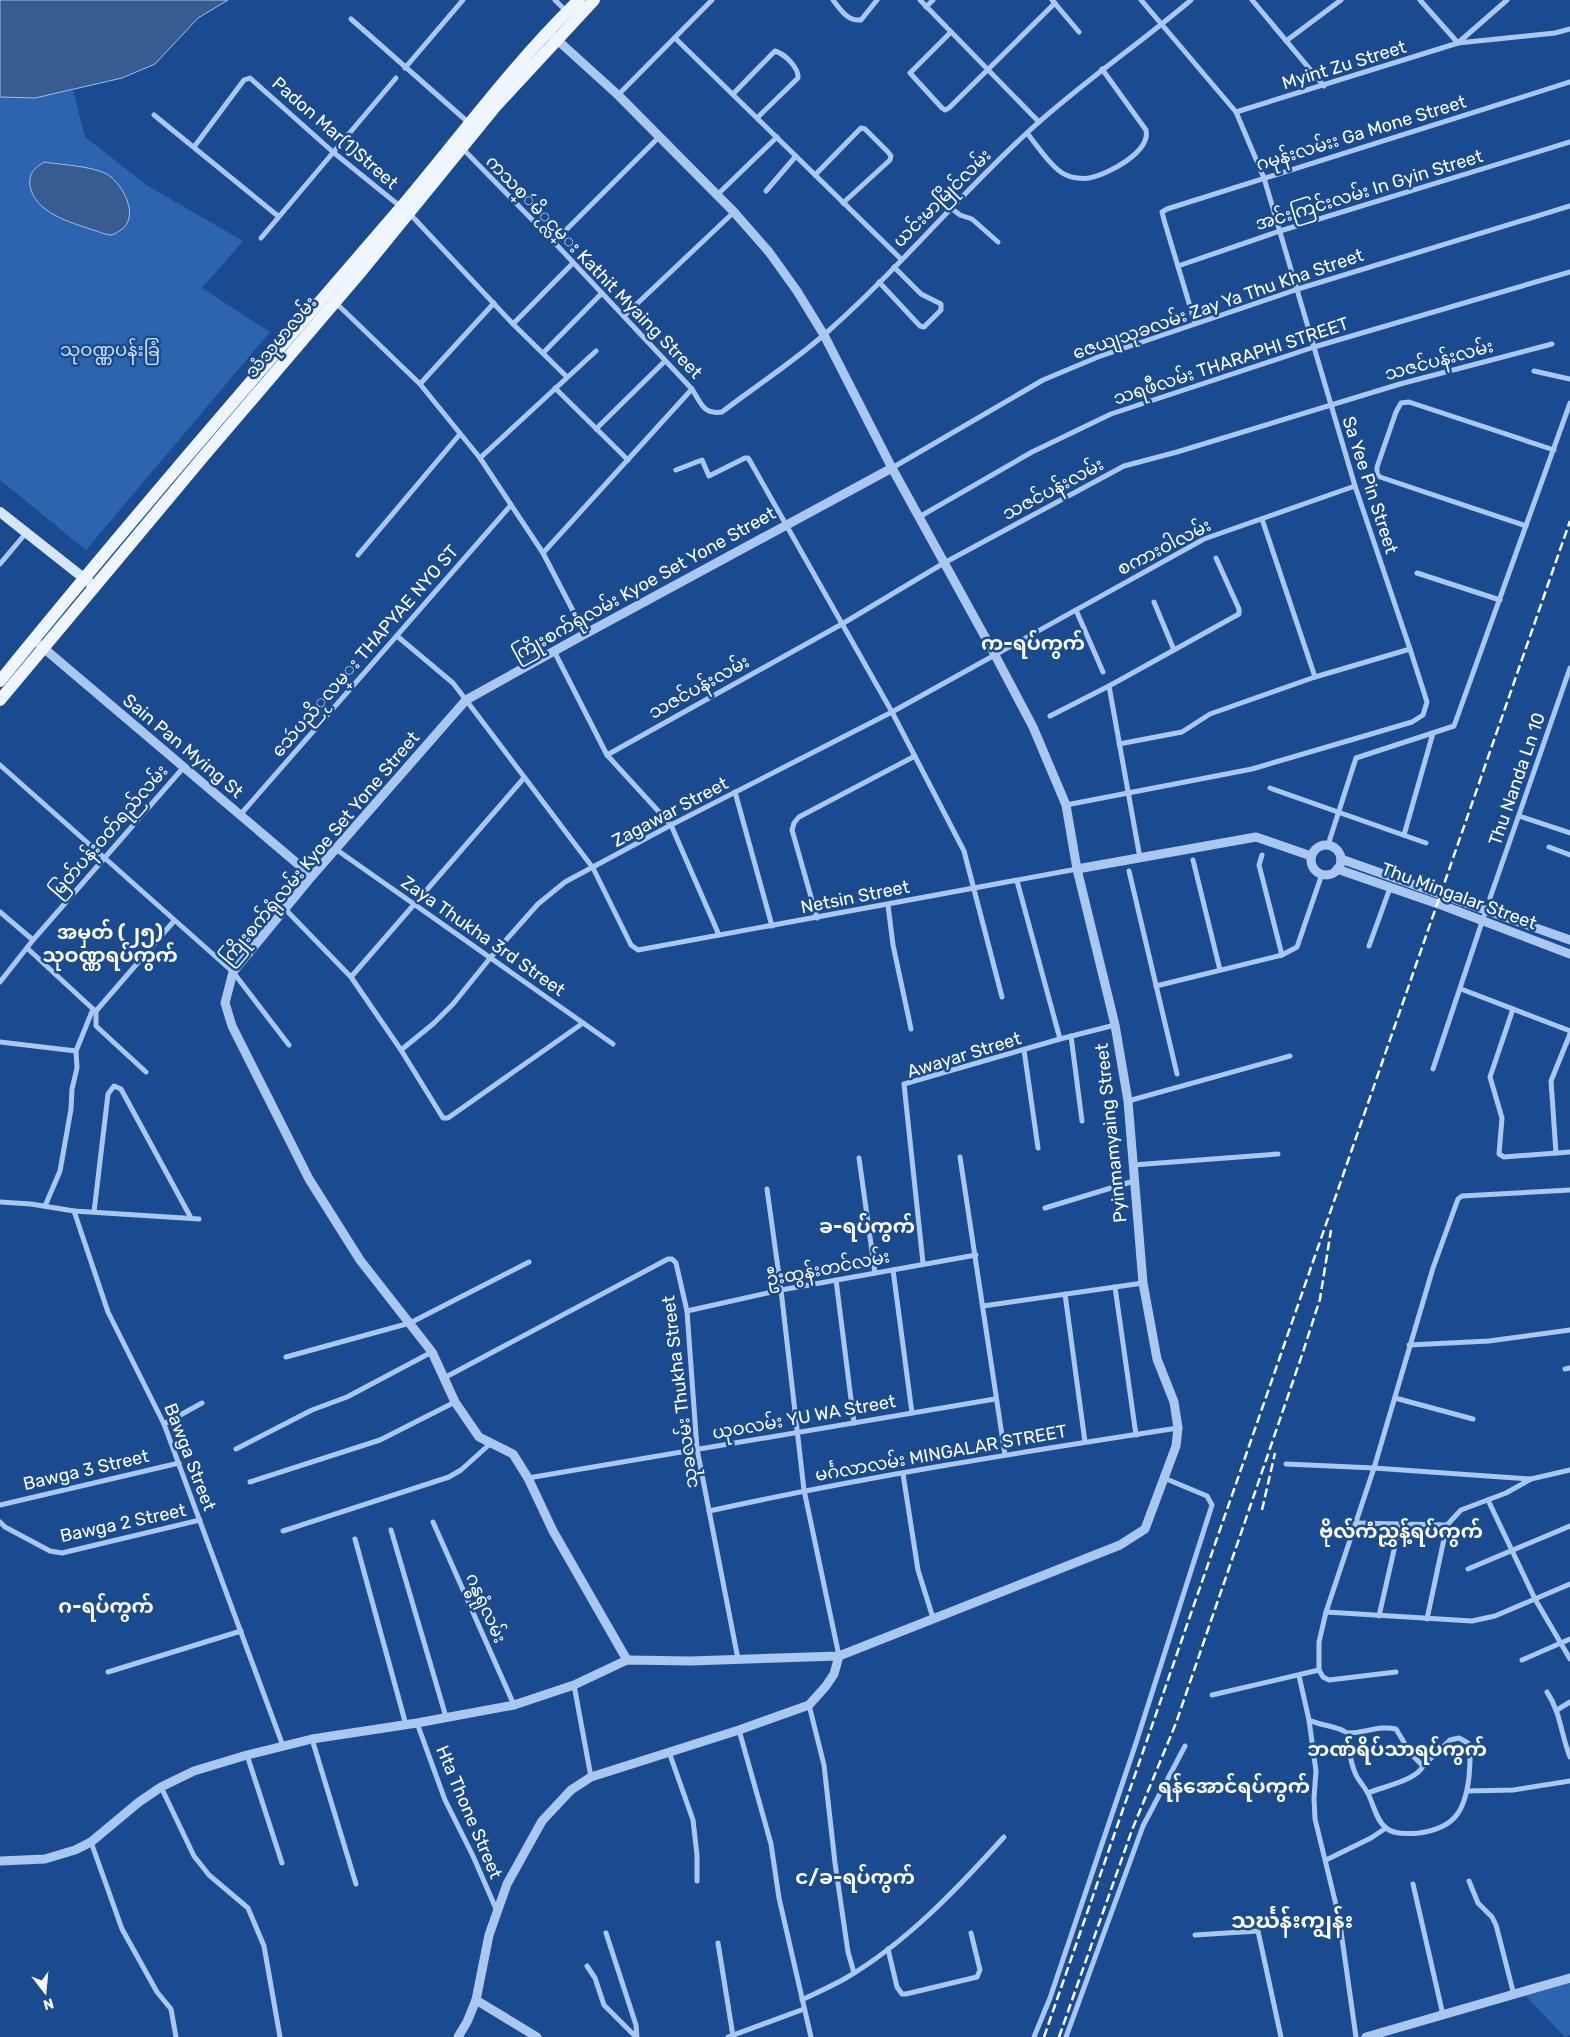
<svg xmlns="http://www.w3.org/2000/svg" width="1570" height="2037" viewBox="0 0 1570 2037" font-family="Rubik,'Noto Sans Myanmar',sans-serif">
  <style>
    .green { fill: #2c64af }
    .water { fill: #385c8f; stroke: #9bc1f1 }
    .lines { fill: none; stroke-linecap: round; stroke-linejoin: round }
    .minor { stroke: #a9c7ef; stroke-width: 5 }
    .tertiary { stroke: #a9c7ef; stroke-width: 9 }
    .secondary { stroke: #d6e5fa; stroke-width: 10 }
    .primary { stroke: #f0f6ff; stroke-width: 12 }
    .rail { stroke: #fff; stroke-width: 2.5; stroke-dasharray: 9 4; stroke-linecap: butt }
    .labels { text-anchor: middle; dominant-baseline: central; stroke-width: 5; stroke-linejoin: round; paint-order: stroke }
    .street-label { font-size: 18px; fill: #fff; stroke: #1a4b91 }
    .park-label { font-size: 18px; fill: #cfe2fb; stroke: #1a4b91 }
    .quarter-label { font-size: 20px; font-weight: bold; fill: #fff; stroke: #1a4b91 }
    .district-label { font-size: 22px; font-weight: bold; fill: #fff; stroke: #1a4b91 }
  </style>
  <rect width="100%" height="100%" fill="#1a4b91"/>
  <g class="green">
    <polygon points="73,90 85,137 148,186 243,241 202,288 270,332 86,550 0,480 0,97 35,98"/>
    <polygon points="1570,1982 1570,2035 1565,2037 1524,1994"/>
  </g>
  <g class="water">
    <polygon points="0,0 228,0 198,18 155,64 122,78 35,98 0,97"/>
    <path d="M44 162C62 165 98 166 111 177 125 189 139 217 121 230 118 232 115 234 111 235 105 235 98 231 93 230 70 222 35 213 30 186 28 173 35 168 44 162Z"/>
  </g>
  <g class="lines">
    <g class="minor">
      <polyline points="555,0 567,12"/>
      <path d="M833 0C841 10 847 21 861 20L877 0"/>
      <polyline points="920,0 1039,122"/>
      <polyline points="1052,0 1079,32"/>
      <polyline points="1252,0 1324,86"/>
      <polyline points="1420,0 1458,43"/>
      <polyline points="926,7 933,0"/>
      <polyline points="351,19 469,123"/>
      <polyline points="951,32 910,73 942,108 945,110 949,108 1055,3"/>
      <polyline points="675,38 901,259"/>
      <polyline points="1286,41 1341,0"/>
      <polyline points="1459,42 1507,0"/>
      <polyline points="405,68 463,0"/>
      <path d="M733 94 771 55 775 51C785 54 799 68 798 78L757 118"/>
      <polyline points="618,95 712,0"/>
      <polyline points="1236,112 1458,43 1555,33 1570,29"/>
      <polyline points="154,115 278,216"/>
      <path d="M1027 133C1036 144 1053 170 1066 175 1072 178 1082 179 1089 178 1107 175 1151 152 1146 130L1102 69"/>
      <polyline points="194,147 244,80 250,78 333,152 401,207"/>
      <path d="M463 149 554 242 692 389C701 403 703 415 722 412 756 386 793 362 825 334 897 271 958 196 1029 131 1080 84 1138 45 1191 0"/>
      <polyline points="815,175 858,131 861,128 865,129 888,152 891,156 890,160 843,203"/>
      <polyline points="766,191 796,156"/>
      <polyline points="717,195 777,137"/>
      <polyline points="951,208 960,215 972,219 998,242"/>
      <polyline points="410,214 513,324 567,377"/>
      <polyline points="261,238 396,78"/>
      <polyline points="554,242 659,137"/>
      <polyline points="1178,266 1280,231 1570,142"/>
      <polyline points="879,282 920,326 924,327 941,310 941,304 921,294 894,267"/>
      <polyline points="336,303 420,384 480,458 543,553 585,634"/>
      <polyline points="624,316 734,212"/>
      <polyline points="1195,323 1164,220 1162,212 1167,209 1570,82"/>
      <polyline points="513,324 573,263"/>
      <polyline points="543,353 602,293"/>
      <polyline points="1534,371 1570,379"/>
      <polyline points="420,384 494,303"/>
      <polyline points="555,388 628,460"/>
      <polyline points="596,429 665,361"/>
      <polyline points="480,458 596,351"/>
      <polyline points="892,468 1043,380 1098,357 1298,289 1570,206"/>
      <polyline points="676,470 702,460 709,476 745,458 748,458 750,461 892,712 964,851 1002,997"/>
      <polyline points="919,517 1032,452 1111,414 1314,347 1570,272"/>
      <polyline points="1262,519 1315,677"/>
      <polyline points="1526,526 1380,477 1377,474 1377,467 1396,412 1401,403 1409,402 1554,450"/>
      <polyline points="543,553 692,389"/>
      <polyline points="358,555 460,434"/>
      <polyline points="0,564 26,533"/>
      <polyline points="1417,573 1500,600"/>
      <polyline points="1154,602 1174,650"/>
      <polyline points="1076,610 1103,672"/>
      <polyline points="397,636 453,683 466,700 593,868 631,945 638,950 1077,869"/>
      <polyline points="554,651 607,755 671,825 719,935"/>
      <polyline points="1050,716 1109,686"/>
      <polyline points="1119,744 1182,732 1210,714 1315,677 1410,649"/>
      <polyline points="607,755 842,624 944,563 1124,466 1177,452 1400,384 1552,344"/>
      <polyline points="0,765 233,972 289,1045"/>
      <polyline points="1270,788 1426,843"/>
      <polyline points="735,792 772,926"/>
      <polyline points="1066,805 1252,769 1412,722 1423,715 1427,702 1410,649 1355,486 1264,178 1236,112 1141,0"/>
      <polyline points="240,815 511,505"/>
      <polyline points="1519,816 1570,833"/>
      <polyline points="1404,835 1433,733"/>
      <polyline points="1328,845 1356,758 1454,726 1570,403"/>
      <polyline points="1549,847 1570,855"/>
      <polyline points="337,850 613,1044"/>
      <polyline points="1262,855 1259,865 1282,955"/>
      <polyline points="1140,858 1109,686 1239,614 1239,609 1216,558"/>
      <polyline points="1193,860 1220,970"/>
      <polyline points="1129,871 1177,1074"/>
      <polyline points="1017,881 1060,1039"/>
      <polyline points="1490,898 1570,668"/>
      <polyline points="888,905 893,945 911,1029"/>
      <polyline points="286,910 351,977 401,1050 443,1118 448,1118 583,1023"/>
      <polyline points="0,912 33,940"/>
      <polyline points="817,918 792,830 794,823 799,817 915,756"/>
      <polyline points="1369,946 1390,888"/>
      <polyline points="27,948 93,1009"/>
      <polyline points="351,977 524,778"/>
      <polyline points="0,982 33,940 183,768"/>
      <polyline points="1156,986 1282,955 1297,947 1322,874"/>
      <polyline points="1461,989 1570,1031"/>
      <polyline points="1513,1009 1490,1077 1502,1118 1499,1154 1504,1157 1570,1152"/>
      <polyline points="96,1011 96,1026 146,1072"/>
      <polyline points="1071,1036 1082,1121"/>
      <polyline points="0,1042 76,1051"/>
      <polyline points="401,1050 433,1024 453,1004 491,957 538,904 565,882 671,825 892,712 1204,539 1355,486"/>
      <polyline points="1024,1050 1038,1148"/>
      <polyline points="1433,1069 1486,910"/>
      <polyline points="1128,1101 1290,1056"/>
      <polyline points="1556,1153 1551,1081 1570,1034"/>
      <polyline points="960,1157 1005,1455"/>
      <polyline points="859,1158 875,1273"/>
      <polyline points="1133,1165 1278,1154"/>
      <polyline points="767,1189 781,1290 804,1490 839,1656"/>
      <polyline points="0,1202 31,1204 74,1211 108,1312 164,1424 283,1746"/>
      <polyline points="45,1206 60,1171 71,1109 72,1089 77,1068 76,1051 93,1009 96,1011 174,921"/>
      <polyline points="1045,1208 1134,1181"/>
      <polyline points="74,1211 199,1219"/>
      <polyline points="94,1212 108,1094 114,1086 121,1089 191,1218"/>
      <polyline points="923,1263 904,1084 1060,1039 1115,1025"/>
      <polyline points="893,1270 912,1413"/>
      <polyline points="836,1280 854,1423"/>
      <polyline points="1115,1287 1136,1435"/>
      <polyline points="1065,1294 1085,1442"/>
      <polyline points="983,1306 1143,1283"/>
      <polyline points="687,1311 781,1290 976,1255"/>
      <polyline points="1409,1345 1489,1341 1570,1330"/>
      <polyline points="286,1357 410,1323 529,1262"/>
      <polyline points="1565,1369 1570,1368"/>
      <polyline points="444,1378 668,1259 672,1259 676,1263 687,1311 697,1449 738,1659"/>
      <polyline points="1395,1398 1473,1419"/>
      <polyline points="164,1424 202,1403"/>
      <polyline points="236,1449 312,1410 347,1397 432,1352"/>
      <polyline points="1286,1464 1374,1468 1531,1479 1570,1470"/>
      <polyline points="903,1474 918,1570 933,1618"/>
      <polyline points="528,1478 995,1399"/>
      <polyline points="250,1482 380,1440 455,1402"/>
      <polyline points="1488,1500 1535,1599 1570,1659"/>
      <polyline points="0,1505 179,1463"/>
      <path d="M709 1511C864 1477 1021 1452 1178 1428"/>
      <polyline points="0,1522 5,1527 50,1551 62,1553 200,1520"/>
      <polyline points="433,1522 514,1705"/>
      <polyline points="1356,1523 1447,1525"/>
      <polyline points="391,1530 446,1717"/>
      <polyline points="283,1531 449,1477 461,1470 491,1443"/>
      <polyline points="355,1539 406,1725"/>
      <polyline points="1468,1569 1570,1526"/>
      <polyline points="1326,1612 1472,1621 1495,1616 1570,1584"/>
      <polyline points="1379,1616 1400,1524"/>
      <polyline points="1427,1619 1447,1525 1461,1510 1506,1493 1531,1479"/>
      <polyline points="1522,1660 1570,1639"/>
      <polyline points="1319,1670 1323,1677 1329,1680 1396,1672"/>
      <polyline points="108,1672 241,1631"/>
      <path d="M1299 1676 1309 1720C1319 1725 1329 1725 1339 1729 1343 1730 1346 1733 1349 1733 1365 1733 1380 1725 1396 1729L1411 1754 1423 1766"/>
      <polyline points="574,1685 591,1777"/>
      <path d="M1547 1692C1561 1713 1561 1735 1570 1757"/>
      <polyline points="1212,1695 1319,1670 1319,1642 1326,1612 1374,1468 1433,1268 1458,1199 1462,1196 1570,1190"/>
      <polyline points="809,1705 824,1765 835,1863 848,1952 854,1973"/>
      <polyline points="1557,1710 1570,1702"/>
      <polyline points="1309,1720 1316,1771 1314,1798 1315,1819 1339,1917 1356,2037"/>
      <polyline points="417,1723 445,1800 473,1856 497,1911"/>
      <polyline points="739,1730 771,1844 779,1898 811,2037"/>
      <path d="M1348 1734C1349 1748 1350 1762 1356 1775 1360 1783 1367 1789 1370 1798 1374 1807 1377 1821 1386 1828 1394 1835 1409 1834 1419 1833 1455 1828 1465 1811 1469 1777 1470 1764 1471 1755 1468 1743L1459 1738 1450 1740 1423 1766C1417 1780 1382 1787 1368 1793"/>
      <polyline points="312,1739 356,1884"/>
      <polyline points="669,1752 693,1820 697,1855 697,1881"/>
      <polyline points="247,1755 282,1863"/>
      <polyline points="161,1787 194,1856 209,1875 248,1908 264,1946 280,2037"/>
      <polyline points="1467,1791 1513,1790 1570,1781"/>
      <polyline points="91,1842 122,1929 157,1992 171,2009 176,2037"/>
      <polyline points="1326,1860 1371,1838 1386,1828"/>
      <polyline points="1469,1881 1478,1903 1492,1917 1496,1925 1514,1995"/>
      <polyline points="1413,1884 1443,2015"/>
      <polyline points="606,1933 636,2025 637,2037"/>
      <polyline points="1195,1935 1258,1931 1281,2037"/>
      <polyline points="718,1943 733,2036"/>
      <polyline points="888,1949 897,1987 902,1994 906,1994 977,1977 980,1970 971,1933"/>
      <polyline points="587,1966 595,1978 604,2005 636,2037"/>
      <path d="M802 2000C816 1993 832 1986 846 1978 907 1942 957 1889 1004 1837"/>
      <polyline points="728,2037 804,2009"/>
      <polyline points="1034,2037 1050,1998 1135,1746 1212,1505 1207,1496 1164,1478"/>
      <polyline points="1066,2037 1143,1826 1185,1746"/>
    </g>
    <g class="tertiary">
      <polyline points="40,645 312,876"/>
      <circle cx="1326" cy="860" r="15"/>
      <polyline points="1341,859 1570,940"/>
      <polyline points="1077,869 1256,837 1311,856"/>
      <polyline points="1337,869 1444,906 1570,954"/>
      <polyline points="627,1660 553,1531 528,1478 513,1454 479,1437 455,1402 432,1352 360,1260 309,1179 232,1026 225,1003 233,972 312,876 466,700 585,634 892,468"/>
      <polyline points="0,1861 45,1859 75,1850 91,1842 139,1802 161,1787 194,1771 247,1755 312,1739 417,1723 514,1705 574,1685 627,1660 690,1661 839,1656 1120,1545 1145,1529 1176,1446 1178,1428 1174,1402 1157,1359 1143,1283 1128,1101 1115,1025 1077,869 1066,805 1033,727 995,655 892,468 824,335 797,291 769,252 734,212 618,95 554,37"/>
      <polyline points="476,2000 537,2037"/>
      <polyline points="458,2037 467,2022 476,2000 489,1935 507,1884 542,1821 571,1790 591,1777 739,1730 809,1705 826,1686 834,1674 839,1656"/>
      <polyline points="1366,2037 1570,1978"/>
    </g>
    <polyline class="secondary" points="0,512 90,583"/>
    <g class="primary">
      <path d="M0 681C127 524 260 371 392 218 454 146 510 67 579 0"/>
      <polyline points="0,700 203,457 364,268 495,107 594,0"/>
    </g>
    <g class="rail">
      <polyline points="1262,1510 1275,1453"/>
      <polyline points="1044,2037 1570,521"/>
      <polyline points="1059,2037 1132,1830 1176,1723 1303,1352 1320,1299 1331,1230"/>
    </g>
  </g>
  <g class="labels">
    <g class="street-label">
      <text transform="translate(1344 65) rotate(-17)">Myint Zu Street</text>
      <text transform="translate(335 133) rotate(41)">Padon Mar(1)Street</text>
      <text transform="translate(1361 133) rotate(-17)">ဂမုန်းလမ်းး Ga Mone Street</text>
      <text transform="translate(1369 190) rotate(-17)">အင်းကြင်းလမ်း In Gyin Street</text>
      <text transform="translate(942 198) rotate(-45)">ယင်းမာမြိုင်လမ်း</text>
      <text transform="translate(594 267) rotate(46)">ကသစ္ဴမိႂင္လမ္း Kathit Myaing Street</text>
      <text transform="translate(1218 304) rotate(-19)">ဇေယျသုခလမ်း Zay Ya Thu Kha Street</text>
      <text transform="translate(281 337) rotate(-50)">သံသုမာလမ်း</text>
      <text transform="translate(1439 360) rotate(-15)">သဇင်ပန်းလမ်း</text>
      <text transform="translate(1231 361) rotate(-18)">သရဖီလမ်း THARAPHI STREET</text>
      <text transform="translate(1370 485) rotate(72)">Sa Yee Pin Street</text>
      <text transform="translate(1053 489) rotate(-28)">သဇင်ပန်းလမ်း</text>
      <text transform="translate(1164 547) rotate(-27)">စကားဝါလမ်း</text>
      <text transform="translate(644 584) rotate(-29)">ကြိုးစက်ရုံလမ်း Kyoe Set Yone Street</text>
      <text transform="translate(365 651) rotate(-49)">သေဴပညိႂလမ္း THAPYAE NYO ST</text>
      <text transform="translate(699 687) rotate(-29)">သဇင်ပန်းလမ်း</text>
      <text transform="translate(183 746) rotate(40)">Sain Pan Mying St</text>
      <text transform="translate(1517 779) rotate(-71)">Thu Nanda Ln 10</text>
      <text transform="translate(670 812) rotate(-28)">Zagawar Street</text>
      <text transform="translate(109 831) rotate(-49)">မြတ်ပန်းဝတ်ရည်လမ်း</text>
      <text transform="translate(320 848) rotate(-50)">ကြိုးစက်ရုံလမ်း Kyoe Set Yone Street</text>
      <text transform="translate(1459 896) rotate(20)">Thu Mingalar Street</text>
      <text transform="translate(855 897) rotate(-11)">Netsin Street</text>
      <text transform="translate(483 936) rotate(35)">Zaya Thukha 3rd Street</text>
      <text transform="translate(964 1055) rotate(-17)">Awayar Street</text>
      <text transform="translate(1111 1133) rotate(-96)">Pyinmamyaing Street</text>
      <text transform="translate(828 1268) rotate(-11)">ဦးထွန်းတင်လမ်း</text>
      <text transform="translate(680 1392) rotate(-97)">သုခလမ်း Thukha Street</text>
      <text transform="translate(804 1417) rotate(-10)">ယုဝလမ်း YU WA Street</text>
      <text transform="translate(941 1453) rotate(-10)">မင်္ဂလာလမ်း MINGALAR STREET</text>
      <text transform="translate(190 1457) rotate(69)">Bawga Street</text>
      <text transform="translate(86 1470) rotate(-13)">Bawga 3 Street</text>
      <text transform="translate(123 1523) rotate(-12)">Bawga 2 Street</text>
      <text transform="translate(486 1608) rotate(66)">ဂန္ဓရုံလမ်း</text>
      <text transform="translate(469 1812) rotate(67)">Hta Thone Street</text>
    </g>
    <g class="park-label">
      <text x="110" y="350">သုဝဏ္ဏပန်းခြံ</text>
    </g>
    <g class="quarter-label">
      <text x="1033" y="643">က-ရပ်ကွက်</text>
      <text x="110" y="932">အမှတ် (၂၅)<tspan x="110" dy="23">သုဝဏ္ဏရပ်ကွက်</tspan></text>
      <text x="867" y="1226">ခ-ရပ်ကွက်</text>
      <text x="1401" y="1531">ဗိုလ်ကံညွှန့်ရပ်ကွက်</text>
      <text x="106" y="1606">ဂ-ရပ်ကွက်</text>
      <text x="1397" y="1749">ဘဏ်ရိပ်သာရပ်ကွက်</text>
      <text x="1234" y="1786">ရန်အောင်ရပ်ကွက်</text>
      <text x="855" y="1877">င/ခ-ရပ်ကွက်</text>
    </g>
    <g class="district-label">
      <text x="1292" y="1920">သင်္ဃန်းကျွန်း</text>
    </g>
  </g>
  <g transform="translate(45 1992) rotate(164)" stroke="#1a4b91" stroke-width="4" paint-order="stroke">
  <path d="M0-4L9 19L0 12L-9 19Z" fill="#ffffff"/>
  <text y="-8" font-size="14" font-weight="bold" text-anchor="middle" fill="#ffffff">N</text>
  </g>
</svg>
